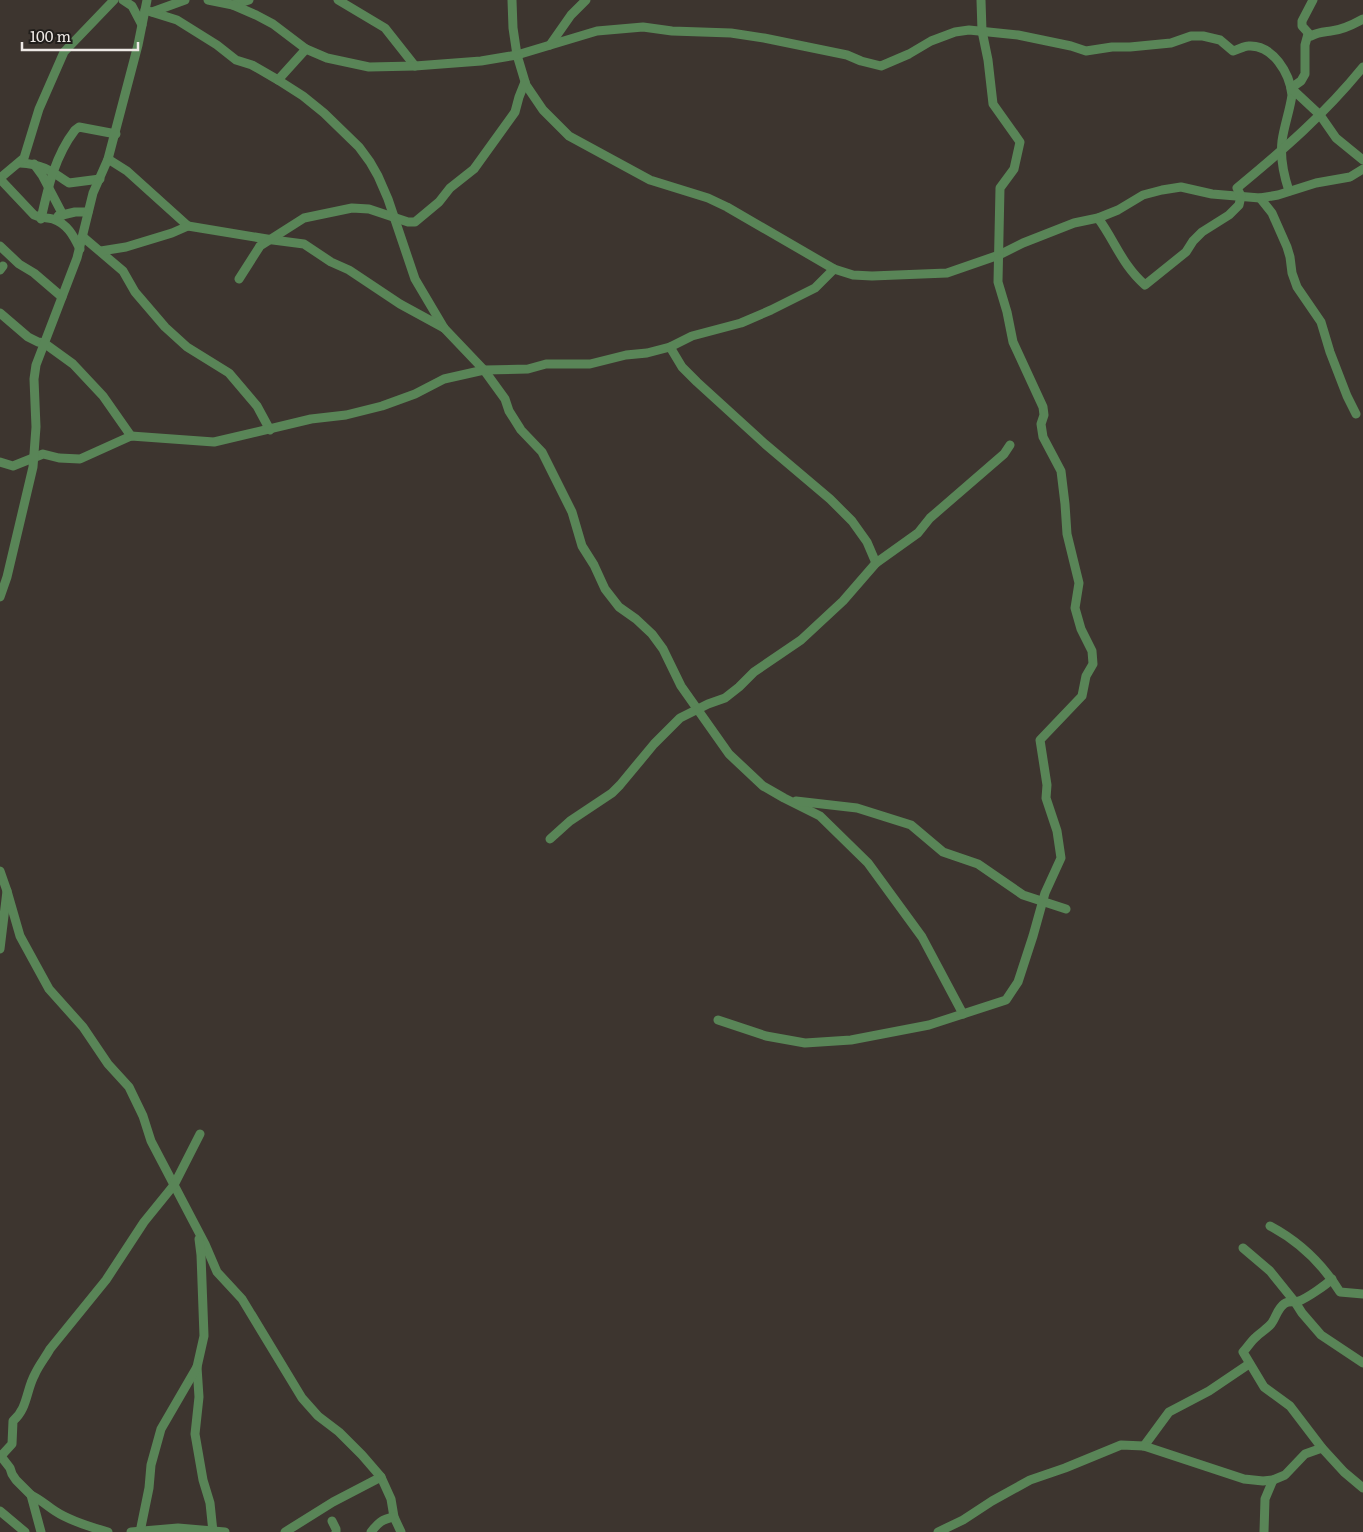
<svg xmlns="http://www.w3.org/2000/svg" width="1363" height="1532" viewBox="0 0 1363 1532" font-family="Literata,serif">
  <style>
    .lines { fill: none; stroke-linecap: round; stroke-linejoin: round }
    .minor { stroke: #598557; stroke-width: 9 }
  </style>
  <rect width="100%" height="100%" fill="#3d352f"/>
  <g class="lines">
    <g class="minor">
      <polyline points="123,0 132,6 142,25"/>
      <polyline points="208,0 233,5 249,0"/>
      <polyline points="338,0 385,28 415,66"/>
      <polyline points="512,0 513,28 517,55 526,85 543,110 569,136 650,180 708,198 727,207 834,269 853,275 872,276 947,273 999,255 1023,243 1074,223 1098,218 1118,210 1143,195 1162,190 1181,187 1212,194 1260,198 1278,195 1316,183 1350,177 1363,169"/>
      <path d="M1313 0 1302 21V26L1311 36C1318 32 1324 32 1331 31 1342 30 1354 24 1363 19"/>
      <path d="M233 5 256 15 273 24 306 49 327 58 369 67 415 66 481 61 517 55 597 31 643 27 672 31 731 33 764 38 847 55 861 61 881 66 909 54 931 41 955 32 969 30 1018 35 1071 46 1086 51 1112 47H1130L1171 43 1191 36H1203L1220 40 1233 51C1238 50 1244 46 1248 46 1273 44 1290 74 1292 95 1290 110 1284 126 1282 141 1280 158 1284 176 1289 191"/>
      <polyline points="145,10 177,20 217,45 236,60 252,65 278,80 306,49"/>
      <polyline points="152,12 185,0"/>
      <polyline points="1308,34 1305,45 1305,74 1301,81 1291,88 1320,115 1336,138 1363,160"/>
      <polyline points="550,45 571,15 586,0"/>
      <polyline points="278,80 303,96 324,113 359,147 370,162 378,176 388,199 415,279 444,328 484,370 505,399 509,411 521,430 542,452 572,512 582,546 594,565 605,589 619,607 636,619 652,634 663,649 681,686 729,754 763,786 784,798 820,816 868,863 922,937 963,1014"/>
      <polyline points="108,159 127,171 188,226"/>
      <path d="M20 163C42 164 51 171 69 183L100 179"/>
      <polyline points="34,164 42,175 63,215"/>
      <polyline points="0,178 24,158 39,109 64,52 114,0"/>
      <path d="M0 179 34 215C42 219 46 217 53 219 68 224 74 237 80 249"/>
      <polyline points="1260,198 1272,213 1287,247 1290,257 1292,273 1297,287 1321,322 1330,352 1347,396 1356,414"/>
      <polyline points="58,216 75,212 88,212"/>
      <path d="M1098 218C1115 241 1122 265 1145 285L1186 252 1193 241 1202 232 1229 215 1239 205 1241 196 1237 188C1283 150 1325 114 1363 67"/>
      <path d="M41 219C48 187 55 156 75 130L79 127 116 134"/>
      <polyline points="83,237 123,271 135,292 165,327 187,347 229,373 257,406 270,430"/>
      <polyline points="0,246 19,264 34,273 62,297"/>
      <polyline points="101,251 126,247 172,233 188,226 273,240 304,244 331,262 349,270 400,304 444,328"/>
      <polyline points="0,270 3,266"/>
      <polyline points="239,279 260,246 304,218 352,208 369,209 408,222 415,222 439,202 450,188 474,169 515,112 519,97 525,82"/>
      <polyline points="0,313 28,337 38,342 44,343 73,364 103,396 131,436"/>
      <polyline points="670,347 682,367 697,382 765,444 830,499 852,521 867,542 876,563"/>
      <polyline points="0,462 13,466 43,454 59,458 80,459 131,436 214,442 311,419 346,415 382,406 415,394 444,379 484,370 528,369 546,364 590,364 626,355 647,353 670,347 692,336 741,323 771,310 815,288 834,269"/>
      <polyline points="0,597 7,577 33,467 36,427 34,379 36,365 77,258 93,193 108,159 138,45 147,0"/>
      <polyline points="796,801 857,808 911,825 943,852 978,864 1023,895 1066,909"/>
      <polyline points="550,839 570,821 612,793 620,785 654,744 680,718 708,704 725,698 739,687 754,672 801,640 843,601 876,563 918,533 930,518 1004,454 1010,445"/>
      <polyline points="0,871 7,891 0,949"/>
      <polyline points="7,891 20,936 49,989 83,1027 108,1064 129,1087 143,1116 151,1141 205,1244 217,1272 242,1299 302,1398 318,1416 339,1432 362,1455 381,1477 391,1499 394,1517 401,1532"/>
      <polyline points="718,1020 766,1036 805,1043 851,1040 929,1025 1006,1000 1018,982 1033,936 1045,893 1061,858 1057,831 1046,798 1047,785 1040,740 1082,696 1086,676 1093,664 1092,651 1081,629 1075,608 1079,583 1067,534 1065,504 1061,471 1043,437 1041,424 1044,415 1043,407 1013,342 1007,312 998,282 1000,188 1014,169 1020,142 993,104 988,60 982,31 981,0"/>
      <path d="M1270 1226C1300 1242 1322 1263 1340 1292L1363 1294"/>
      <polyline points="199,1239 201,1255 204,1336 197,1367 199,1397 195,1434 203,1480 210,1503 213,1532"/>
      <polyline points="1243,1248 1270,1271 1295,1302 1302,1313 1321,1335 1363,1363"/>
      <path d="M1332 1279C1326 1285 1307 1298 1299 1301 1294 1303 1289 1300 1284 1304 1277 1309 1276 1318 1271 1324 1267 1329 1261 1332 1256 1337 1251 1341 1248 1347 1243 1352L1264 1387 1290 1406 1322 1448 1344 1472 1363 1488"/>
      <polyline points="1144,1446 1169,1412 1209,1391 1249,1364"/>
      <polyline points="0,1455 10,1468 12,1474 16,1480 31,1495 41,1532"/>
      <path d="M1 1456 12 1444 13 1421C28 1408 26 1390 35 1374 39 1365 45 1358 50 1349L106 1280 144 1222 174 1185 200 1134"/>
      <path d="M31 1495C41 1500 46 1505 55 1511 70 1521 90 1527 108 1532"/>
      <polyline points="0,1511 25,1532"/>
      <polyline points="332,1521 336,1529 336,1532"/>
      <polyline points="131,1532 178,1528 225,1532"/>
      <polyline points="140,1532 149,1488 151,1465 161,1429 197,1367"/>
      <polyline points="285,1532 333,1502 381,1477"/>
      <path d="M371 1532C378 1523 382 1519 394 1517"/>
      <polyline points="938,1532 963,1520 992,1501 1030,1480 1065,1468 1121,1445 1144,1446 1244,1479 1263,1481 1273,1480 1285,1475 1305,1454 1322,1448"/>
      <polyline points="1264,1532 1265,1499 1273,1480"/>
    </g>
  </g>
  <path d="M22 42v8h116v-8" fill="none" stroke="#eee9e5" stroke-width="2.5"/>
  <text x="30" y="42" font-size="15" fill="#eee9e5" stroke="#211e1b" stroke-width="4" paint-order="stroke">100 m</text>
</svg>
